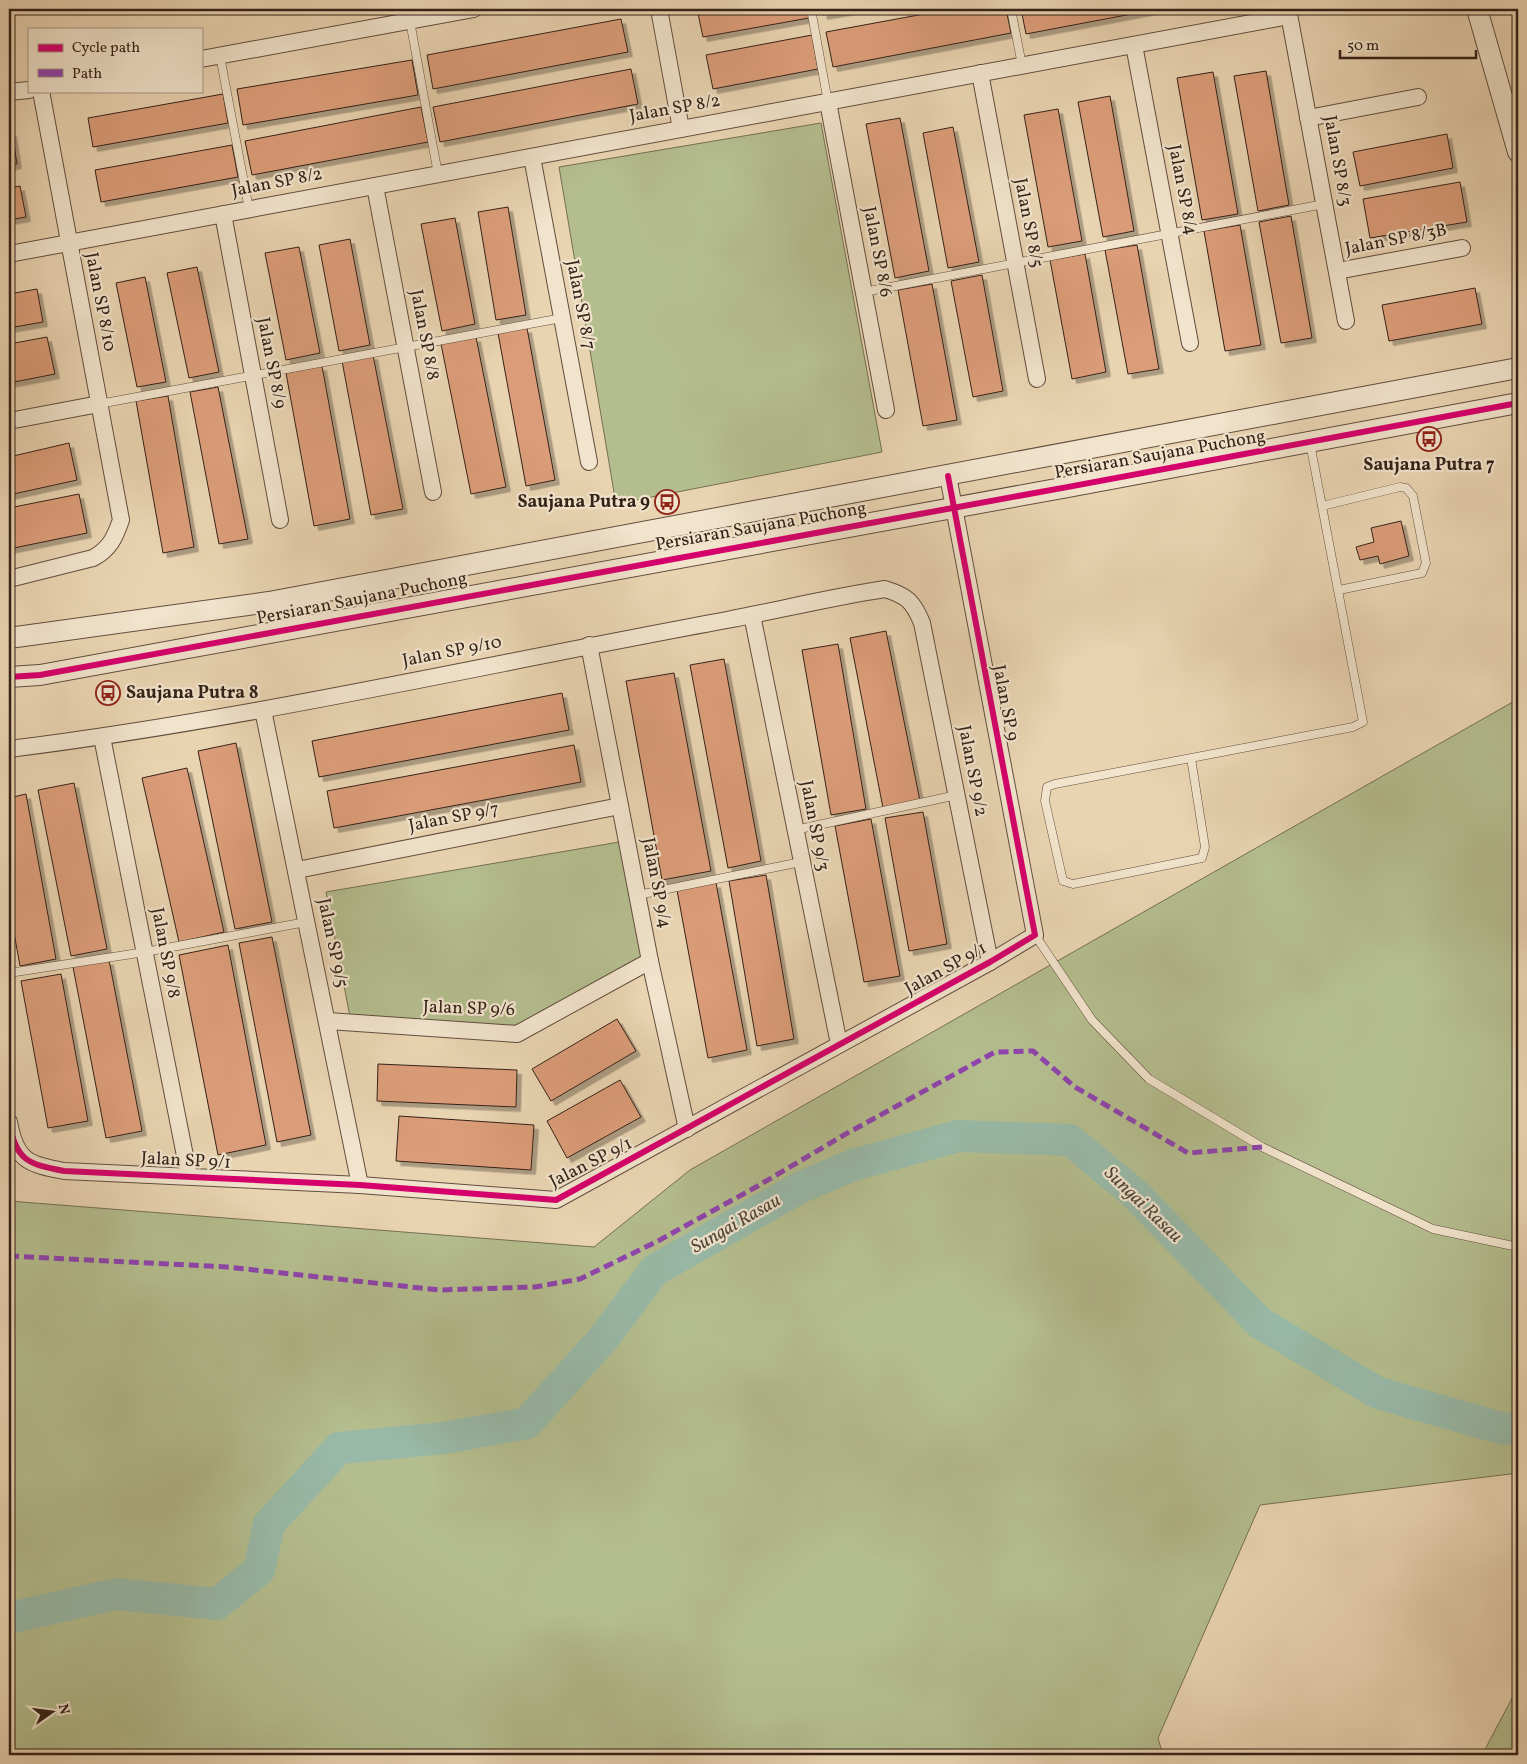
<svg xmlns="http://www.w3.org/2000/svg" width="1527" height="1764" viewBox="0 0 1527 1764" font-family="Vollkorn,serif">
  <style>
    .green { fill: #b4bd8e; stroke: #746f53 }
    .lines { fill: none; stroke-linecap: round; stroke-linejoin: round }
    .river { stroke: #98b9a7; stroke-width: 32 }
    .building { fill: #db9d79; stroke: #352118; filter: url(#shadow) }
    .service-casing { stroke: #624e3e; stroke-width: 9 }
    .minor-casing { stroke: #624e3e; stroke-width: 18 }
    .tertiary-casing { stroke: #624e3e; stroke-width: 22 }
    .service { stroke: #f1e3cc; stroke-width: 8 }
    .minor { stroke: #f1e3cc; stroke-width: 16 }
    .tertiary { stroke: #f1e3cc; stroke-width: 20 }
    .quiet { stroke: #8e44ad; stroke-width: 5; stroke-dasharray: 10 5; stroke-linecap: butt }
    .cycleway-casing { stroke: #f1e3cc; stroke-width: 9 }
    .cycleway { stroke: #d6006c; stroke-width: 6 }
    .labels { text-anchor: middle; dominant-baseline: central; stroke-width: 4.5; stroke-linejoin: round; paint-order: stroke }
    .street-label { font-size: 18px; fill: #352118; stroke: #f1e3cc }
    .poi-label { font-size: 18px; font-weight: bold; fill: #352118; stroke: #f1e3cc }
    .water-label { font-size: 19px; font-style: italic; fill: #4e473c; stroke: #f1e3cc }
  </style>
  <defs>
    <filter id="shadow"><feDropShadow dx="4.5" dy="4.5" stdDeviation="0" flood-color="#0004"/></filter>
  </defs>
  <rect width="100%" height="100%" fill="#e9d4b1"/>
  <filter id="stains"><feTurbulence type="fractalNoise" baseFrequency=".004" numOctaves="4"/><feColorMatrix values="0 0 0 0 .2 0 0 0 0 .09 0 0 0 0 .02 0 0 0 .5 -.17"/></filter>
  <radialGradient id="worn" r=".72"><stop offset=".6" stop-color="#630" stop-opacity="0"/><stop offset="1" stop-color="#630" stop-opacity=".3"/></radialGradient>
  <g class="green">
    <polygon points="821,123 882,452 616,504 559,167"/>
    <polygon points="1518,699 1518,1473 1260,1505 1158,1738 1163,1755 9,1755 9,1201 594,1247 690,1170"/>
    <polygon points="625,841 646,958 522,1027 350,1017 326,892"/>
    <polygon points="1518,1687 1518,1755 1482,1755"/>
  </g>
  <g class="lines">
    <polyline class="river" points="9,1618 116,1594 217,1604 259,1570 269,1524 339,1448 444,1438 527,1423 602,1340 655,1270 799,1188 853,1165 958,1136 1070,1140 1135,1194 1260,1323 1378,1393 1504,1429 1518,1428"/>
  </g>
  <g class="building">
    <polygon points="697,9 807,9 809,18 703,37"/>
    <polygon points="822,9 857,9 823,15"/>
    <polygon points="951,9 1006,9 1011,33 833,67 826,32"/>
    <polygon points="1021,9 1158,9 1026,34"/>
    <polygon points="621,19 628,52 433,89 427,55"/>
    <polygon points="812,35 818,69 713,89 706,55"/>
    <polygon points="412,60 418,95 243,125 237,89"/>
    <polygon points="631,69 638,104 440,142 433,107"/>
    <polygon points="1266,71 1289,205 1258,211 1234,76"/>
    <polygon points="1213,72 1238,214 1202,220 1177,78"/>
    <polygon points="223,94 228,123 93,147 88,118"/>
    <polygon points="1110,96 1134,231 1103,237 1078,102"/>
    <polygon points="421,107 428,142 252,175 245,141"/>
    <polygon points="1058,109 1082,241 1048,247 1024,115"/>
    <polygon points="900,118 929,271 895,278 866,124"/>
    <polygon points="953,127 979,262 948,268 923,133"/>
    <polygon points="9,132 12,132 17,164 9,166"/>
    <polygon points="1447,134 1453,168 1360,186 1353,152"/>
    <polygon points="232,145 238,177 101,202 95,170"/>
    <polygon points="1460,182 1467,222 1370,238 1363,199"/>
    <polygon points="20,186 26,217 9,220 9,188"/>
    <polygon points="508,207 526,315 496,320 478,212"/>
    <polygon points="1291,216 1312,338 1281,343 1259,222"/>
    <polygon points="455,218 475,324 442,331 421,224"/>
    <polygon points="1240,225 1261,345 1225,351 1204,231"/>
    <polygon points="350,239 370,345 339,351 319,245"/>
    <polygon points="1137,245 1159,369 1128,374 1105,250"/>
    <polygon points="299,247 320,353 286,360 265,253"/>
    <polygon points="1085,254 1106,372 1072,379 1050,260"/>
    <polygon points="197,267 219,372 189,378 167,273"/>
    <polygon points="982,275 1003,391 973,397 951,281"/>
    <polygon points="145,277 166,382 137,387 116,283"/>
    <polygon points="932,284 957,420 923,426 898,290"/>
    <polygon points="1475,288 1482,324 1389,341 1382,305"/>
    <polygon points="37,289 43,322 9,328 9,294"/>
    <polygon points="527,328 555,480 526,486 498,333"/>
    <polygon points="47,337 55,374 9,383 9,344"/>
    <polygon points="476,337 506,487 471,494 441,344"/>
    <polygon points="373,355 403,509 371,515 342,361"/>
    <polygon points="322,366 350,519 314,526 286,373"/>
    <polygon points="218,387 248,539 219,544 190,392"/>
    <polygon points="168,396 194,547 163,553 136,401"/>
    <polygon points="69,443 77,480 9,495 9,457"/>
    <polygon points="79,494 87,533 9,549 9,508"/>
    <polygon points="1401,521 1409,556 1380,564 1378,556 1360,560 1356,547 1374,542 1371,528"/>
    <polygon points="886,631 920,801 883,808 850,638"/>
    <polygon points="838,644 866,809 831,815 802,650"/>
    <polygon points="724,659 761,861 728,868 690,665"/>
    <polygon points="674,673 711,871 662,880 626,681"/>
    <polygon points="562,693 569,730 319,777 312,741"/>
    <polygon points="236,743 272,922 235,929 198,751"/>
    <polygon points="574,745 581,782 334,828 327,791"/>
    <polygon points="187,768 224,932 179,942 142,778"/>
    <polygon points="74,783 107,949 71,956 38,790"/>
    <polygon points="26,794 56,959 20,966 9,905 9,798"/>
    <polygon points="923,812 947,944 909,951 885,818"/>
    <polygon points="871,819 900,976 864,982 835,826"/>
    <polygon points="766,875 794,1039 757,1046 729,881"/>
    <polygon points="716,883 747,1050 708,1058 677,890"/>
    <polygon points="272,937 311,1135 277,1142 239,943"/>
    <polygon points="228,945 266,1145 218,1155 179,955"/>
    <polygon points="109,960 142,1131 106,1138 73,967"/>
    <polygon points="61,974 88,1121 48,1128 21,981"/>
    <polygon points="617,1019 636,1051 551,1101 532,1069"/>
    <polygon points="378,1064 517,1070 516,1107 377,1101"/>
    <polygon points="620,1080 641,1117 567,1158 547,1121"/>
    <polygon points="399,1116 534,1125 531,1170 396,1161"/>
  </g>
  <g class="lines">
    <defs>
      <g id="service">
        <polyline points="811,9 828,102"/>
        <polyline points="1011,9 1022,65"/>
        <polyline points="410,21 438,174"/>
        <polyline points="220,56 249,209"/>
        <polyline points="864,292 1324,204"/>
        <polyline points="99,404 562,318"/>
        <polyline points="1322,506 1400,487 1406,488 1413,496 1426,563 1422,573 1339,590"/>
        <polyline points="1191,758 1205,847 1202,858 1073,884 1063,881 1045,801 1047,787 1055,784 1353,727 1363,722 1310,443"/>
        <polyline points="795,830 957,795"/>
        <polyline points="638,895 801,862"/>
        <polyline points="1035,935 1092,1020 1149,1079 1262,1147 1433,1229 1518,1247"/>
        <polyline points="9,973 145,952 306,922"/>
      </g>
      <g id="minor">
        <polyline points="659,9 681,129"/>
        <polyline points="1288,9 1346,321"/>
        <polyline points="1134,45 1190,343"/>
        <polyline points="201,59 474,9"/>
        <polyline points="980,73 1037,379"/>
        <polyline points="9,92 29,90"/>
        <polyline points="828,102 886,410"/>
        <polyline points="1308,118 1418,97"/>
        <polyline points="532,157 589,462"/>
        <polyline points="375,186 433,492"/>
        <polyline points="223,214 280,520"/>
        <polyline points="9,254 1289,16"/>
        <polyline points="1337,271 1462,248"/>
        <polyline points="9,421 99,404"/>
        <path d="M9 579 93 558C110 549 115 537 121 520L41 91"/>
        <polyline points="752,615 839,1044"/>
        <polyline points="589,645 650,961 687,1129"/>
        <polyline points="263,710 360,1185"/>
        <polyline points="102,737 189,1176"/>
        <path d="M9 749C250 719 487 664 727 620 779 610 832 597 885 589 907 596 913 601 922 623L990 962"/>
        <polyline points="297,870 620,806"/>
        <polyline points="328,1021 517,1034 650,961"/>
        <path d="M9 1122C16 1161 28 1164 64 1171L360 1185 556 1200 990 962 1035 935 948 476"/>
      </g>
      <g id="tertiary">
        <polyline points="1477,9 1518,152"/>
        <polyline points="9,638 269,602 1518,368"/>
        <path d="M9 677 40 675C533 582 1026 497 1518 403"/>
      </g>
    </defs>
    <use href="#service" class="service-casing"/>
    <use href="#minor" class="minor-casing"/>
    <use href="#tertiary" class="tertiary-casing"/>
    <use href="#service" class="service"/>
    <use href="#minor" class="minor"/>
    <use href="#tertiary" class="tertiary"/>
    <polyline class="quiet" points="9,1256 227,1267 439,1290 535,1287 580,1279 656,1242 756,1187 844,1135 995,1052 1033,1051 1075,1087 1188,1153 1262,1147"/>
    <defs>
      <g id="cycleway">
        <path d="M9 677 40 675C533 582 1026 497 1518 403"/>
        <path d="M9 1122C16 1161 28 1164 64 1171L360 1185 556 1200 990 962 1035 935 948 476"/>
      </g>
    </defs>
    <use href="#cycleway" class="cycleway-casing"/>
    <use href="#cycleway" class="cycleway"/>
  </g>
  <defs>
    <symbol id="bus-ring" viewBox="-11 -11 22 22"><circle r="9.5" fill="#f1e3cc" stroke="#8f2418" stroke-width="1.5"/><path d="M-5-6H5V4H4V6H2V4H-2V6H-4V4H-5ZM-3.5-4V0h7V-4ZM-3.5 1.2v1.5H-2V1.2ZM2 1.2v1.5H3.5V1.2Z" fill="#8f2418"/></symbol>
  </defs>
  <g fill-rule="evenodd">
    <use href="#bus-ring" x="1415" y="425" width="28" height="28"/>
    <use href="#bus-ring" x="653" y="488" width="28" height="28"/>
    <use href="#bus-ring" x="94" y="679" width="28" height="28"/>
  </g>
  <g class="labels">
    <g class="street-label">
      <text transform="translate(675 109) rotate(-10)">Jalan SP 8/2</text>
      <text transform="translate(1337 161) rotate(80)">Jalan SP 8/3</text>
      <text transform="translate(277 183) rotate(-11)">Jalan SP 8/2</text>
      <text transform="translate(1182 190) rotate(79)">Jalan SP 8/4</text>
      <text transform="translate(1028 223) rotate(79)">Jalan SP 8/5</text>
      <text transform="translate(1396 240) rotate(-11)">Jalan SP 8/3B</text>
      <text transform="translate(877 252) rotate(79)">Jalan SP 8/6</text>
      <text transform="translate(100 302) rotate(79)">Jalan SP 8/10</text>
      <text transform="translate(580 305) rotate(79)">Jalan SP 8/7</text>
      <text transform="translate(424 335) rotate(79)">Jalan SP 8/8</text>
      <text transform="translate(271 363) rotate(79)">Jalan SP 8/9</text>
      <text transform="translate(1160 455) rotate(-10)">Persiaran Saujana Puchong</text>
      <text transform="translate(761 527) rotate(-10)">Persiaran Saujana Puchong</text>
      <text transform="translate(362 599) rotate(-11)">Persiaran Saujana Puchong</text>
      <text transform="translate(452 652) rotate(-11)">Jalan SP 9/10</text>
      <text transform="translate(1005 703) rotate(79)">Jalan SP 9</text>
      <text transform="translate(972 771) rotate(79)">Jalan SP 9/2</text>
      <text transform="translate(454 818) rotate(-11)">Jalan SP 9/7</text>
      <text transform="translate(814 826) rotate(79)">Jalan SP 9/3</text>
      <text transform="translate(656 883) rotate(79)">Jalan SP 9/4</text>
      <text transform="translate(332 943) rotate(78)">Jalan SP 9/5</text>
      <text transform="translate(165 953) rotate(79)">Jalan SP 9/8</text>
      <text transform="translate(946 969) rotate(-29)">Jalan SP 9/1</text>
      <text transform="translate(469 1009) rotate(2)">Jalan SP 9/6</text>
      <text transform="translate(186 1161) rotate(3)">Jalan SP 9/1</text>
      <text transform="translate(591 1163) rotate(-27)">Jalan SP 9/1</text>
    </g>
    <g class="poi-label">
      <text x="1429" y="465">Saujana Putra 7</text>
      <text x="650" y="502" text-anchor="end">Saujana Putra 9</text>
      <text x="126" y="693" text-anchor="start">Saujana Putra 8</text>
    </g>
    <g class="water-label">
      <text transform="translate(1143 1205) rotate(44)">Sungai Rasau</text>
      <text transform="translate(736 1224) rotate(-30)">Sungai Rasau</text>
    </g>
  </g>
  <rect width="1527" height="1764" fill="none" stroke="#e9d4b1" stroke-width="30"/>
  <rect x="10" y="10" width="1507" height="1744" fill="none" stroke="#352118" stroke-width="2.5"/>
  <rect x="15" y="15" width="1497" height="1734" fill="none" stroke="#352118"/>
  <rect x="28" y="28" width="175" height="65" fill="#f1e3cc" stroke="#a69584"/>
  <rect x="38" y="44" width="25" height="8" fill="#d6006c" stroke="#a69584"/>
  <text x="72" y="52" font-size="15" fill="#352118">Cycle path</text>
  <rect x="38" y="69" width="25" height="8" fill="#8e44ad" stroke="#a69584"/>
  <text x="72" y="78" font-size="15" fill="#352118">Path</text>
  <g transform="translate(52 1712) rotate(76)" stroke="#f1e3cc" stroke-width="4" paint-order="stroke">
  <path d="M0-4L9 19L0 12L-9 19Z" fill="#352118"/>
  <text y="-8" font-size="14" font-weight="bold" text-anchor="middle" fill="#352118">N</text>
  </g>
  <path d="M1340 50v8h136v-8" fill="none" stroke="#352118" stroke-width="2.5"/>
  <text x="1347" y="50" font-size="15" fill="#352118" stroke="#f1e3cc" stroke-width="4" paint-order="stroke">50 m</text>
  <rect width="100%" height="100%" filter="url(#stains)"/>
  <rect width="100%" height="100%" fill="url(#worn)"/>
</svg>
